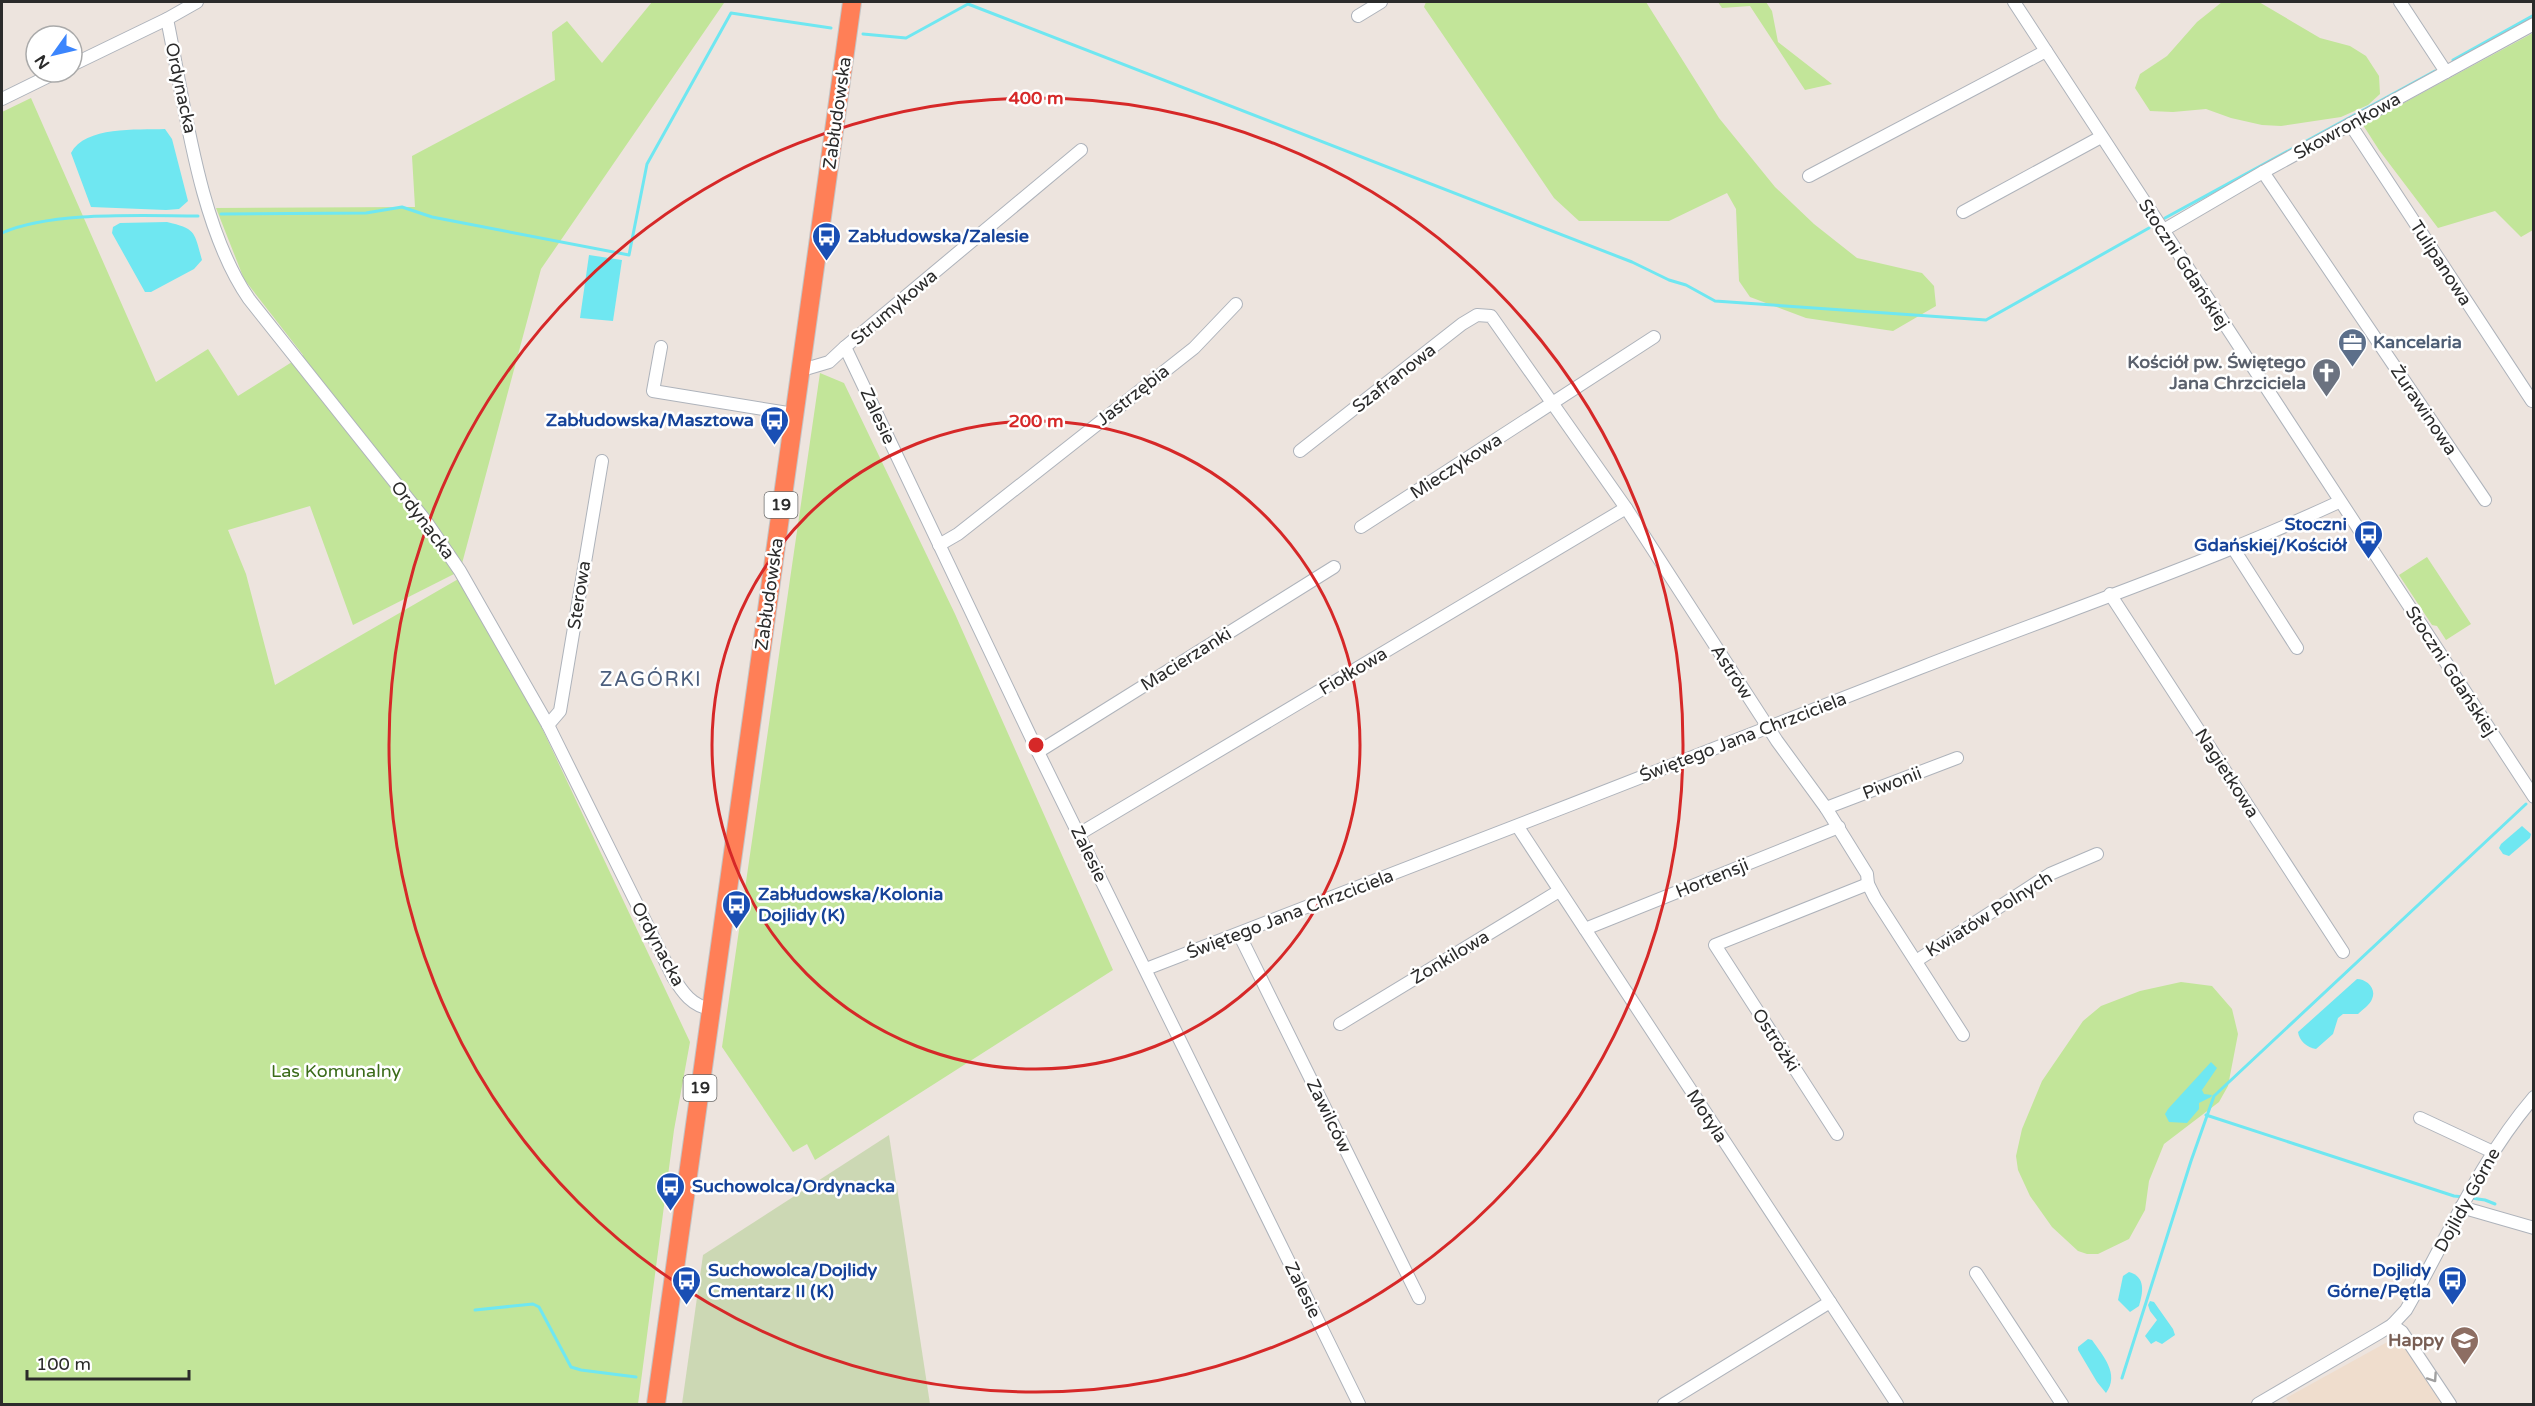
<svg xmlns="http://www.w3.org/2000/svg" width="2535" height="1406" viewBox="0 0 2535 1406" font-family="'Varela Round',sans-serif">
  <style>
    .education { fill: #efddcd }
    .green { fill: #c2e599 }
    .cemetery { fill: #ccd8b4 }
    .water { fill: #6fe7f1 }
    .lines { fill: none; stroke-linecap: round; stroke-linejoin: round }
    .stream { stroke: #6fe7f1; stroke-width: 3 }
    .minor-casing { stroke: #aeb3bb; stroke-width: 14 }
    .highway-casing { stroke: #c4c4c4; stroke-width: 20 }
    .minor { stroke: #fff; stroke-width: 12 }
    .highway { stroke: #ff7f57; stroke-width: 18 }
    .oneway { stroke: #a0a0a0 }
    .ring { fill: none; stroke: #d62828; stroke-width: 3 }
    .labels { text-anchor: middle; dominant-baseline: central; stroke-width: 5; stroke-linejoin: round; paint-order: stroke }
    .shield { fill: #fff; stroke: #6b6b6b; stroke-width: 1.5 }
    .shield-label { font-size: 16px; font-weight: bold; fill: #2b2b2b }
    .street-label { font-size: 18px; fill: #2b2b2b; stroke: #fff }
    .transit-label { font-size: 18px; font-weight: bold; fill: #164399; stroke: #fff; text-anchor: start }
    .service-label { font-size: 18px; font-weight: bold; fill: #4e5e75; stroke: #fff; text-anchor: start }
    .worship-label { font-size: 18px; font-weight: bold; fill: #5b616d; stroke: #fff; text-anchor: end }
    .park-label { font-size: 18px; fill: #3a6b19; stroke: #fff }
    .education-label { font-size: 18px; font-weight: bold; fill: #785e54; stroke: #fff; text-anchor: end }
    .neighbourhood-label { font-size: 20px; letter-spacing: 1.5px; fill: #4b5e7d; stroke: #fff }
    .centre { fill: #d62828; stroke: #fff; stroke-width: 3 }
    .ring-label { font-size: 18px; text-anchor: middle; font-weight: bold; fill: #d62828; stroke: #fff; stroke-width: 5; stroke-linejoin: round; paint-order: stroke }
  </style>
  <rect width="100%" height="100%" fill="#ede4de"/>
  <polygon class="education" points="2391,1340 2405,1347 2442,1404 2290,1404 2286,1398"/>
  <g class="green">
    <polygon points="652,2 827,2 827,3 724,3 541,269 460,571 353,625 310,506 228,530 246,574 275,685 460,578 541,726 690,1042 674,1130 638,1404 2,1404 2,112 31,98 156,382 208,349 238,396 303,355 244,279 216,208 415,207 412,156 555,80 552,32 567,21 602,63"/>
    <polygon points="1426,2 1646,2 1719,118 1775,187 1814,224 1857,258 1922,273 1934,286 1936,306 1893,331 1806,318 1750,297 1739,281 1736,209 1727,193 1669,221 1579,221 1554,198 1424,7"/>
    <polygon points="1718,2 1766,2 1772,11 1778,42 1832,84 1805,90 1750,6 1722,8"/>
    <polygon points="2222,2 2259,2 2320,38 2350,46 2366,56 2379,76 2380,94 2368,105 2341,117 2281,126 2262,125 2231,118 2206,109 2173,112 2150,111 2135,88 2140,74 2167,56 2197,22"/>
    <polygon points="2533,33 2533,230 2521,237 2495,211 2438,228 2379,150 2363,125"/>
    <polygon points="820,373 844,383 955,614 1113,970 815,1160 807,1144 793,1152 722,1047"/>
    <polygon points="2427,557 2471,624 2446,640 2437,626 2432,625 2399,575"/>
    <polygon points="2181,982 2212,986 2232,1009 2238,1034 2228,1086 2219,1102 2164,1144 2149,1181 2145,1210 2129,1239 2098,1254 2087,1254 2078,1251 2052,1227 2030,1196 2018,1170 2016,1156 2022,1129 2042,1081 2083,1021 2101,1006 2140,991"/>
  </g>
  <polygon class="cemetery" points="889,1135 930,1404 682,1404 703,1255"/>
  <g class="water">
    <path d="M165 129 172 139 188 201 179 209 166 210 91 207 71 153C85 126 137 130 165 129Z"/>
    <path d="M167 222C196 229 194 231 202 260L194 269 151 292H145L112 233 113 227 120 223Z"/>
    <polygon points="589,255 622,260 613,321 580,318"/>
    <polygon points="2522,826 2531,834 2530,838 2509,856 2503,854 2499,848 2501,844"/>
    <path d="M2357 979C2366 979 2377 988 2372 999 2370 1005 2362 1010 2358 1014H2343L2338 1018 2333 1034 2316 1049C2307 1048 2299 1040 2298 1032Z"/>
    <polygon points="2211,1062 2217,1068 2202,1090 2204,1094 2212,1095 2211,1097 2199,1103 2199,1109 2187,1123 2169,1122 2165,1114 2168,1109"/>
    <path d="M2129 1272C2146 1277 2143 1292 2139 1306L2130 1312 2118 1300 2123 1276Z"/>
    <polygon points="2150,1301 2154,1302 2173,1329 2175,1335 2162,1344 2156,1341 2151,1344 2145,1336 2157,1320 2150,1311 2148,1305"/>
    <path d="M2088 1339 2092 1340C2103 1356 2120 1374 2106 1393L2097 1382 2078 1350V1347Z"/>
  </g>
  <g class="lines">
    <g class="stream">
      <polyline points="863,34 906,38 968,4 1632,262 1669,280 1686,285 1715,301 1986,320 2149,228"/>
      <polyline points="2453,60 2534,15"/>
      <polyline points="221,214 366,213 402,207 432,217 629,255 647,164 731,13 831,28"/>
      <polyline points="2165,218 2435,71"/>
      <path d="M2 233C52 211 142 216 198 216"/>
      <polyline points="2206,1115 2454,1196 2464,1197"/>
      <polyline points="2471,1198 2485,1200 2495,1204"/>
      <polyline points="475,1310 533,1304 539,1307 571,1367 581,1370 636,1377"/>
      <polyline points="2122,1378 2191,1161 2214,1096 2526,804"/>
    </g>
    <defs>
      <g id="minor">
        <polyline points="2014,2 2534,797"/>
        <polyline points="2400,2 2446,72"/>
        <polyline points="1358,16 1381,2"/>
        <path d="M167 19C185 105 199 227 249 299L425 520 460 571 548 725 673 977C683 993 692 1006 711 1009"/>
        <polyline points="72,65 167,19 197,2"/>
        <polyline points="2,99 57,72"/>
        <polyline points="2350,124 2532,401"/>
        <polyline points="2263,172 2485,500"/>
        <polyline points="1809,176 2046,51"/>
        <polyline points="1963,212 2101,137"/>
        <polyline points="2162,231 2263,172 2534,24"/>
        <polyline points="661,347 653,391 794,414"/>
        <polyline points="845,347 1081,150"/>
        <polyline points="802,370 829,362 845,347 1038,752 1359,1404"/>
        <polyline points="1300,451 1462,324 1477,315 1491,316 1626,508 1777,741 1826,808 1867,874 1868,884 1875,898 1963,1035"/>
        <polyline points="1361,527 1654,337"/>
        <polyline points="939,545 958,534 1194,348 1236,304"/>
        <polyline points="2233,548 2297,648"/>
        <polyline points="2110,594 2343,952"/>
        <polyline points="548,725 560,711 602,461"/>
        <polyline points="1038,752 1334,567"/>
        <polyline points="1826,808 1957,758"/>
        <polyline points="1518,827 1897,1404"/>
        <polyline points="1079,834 1626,508"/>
        <polyline points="1585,929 1839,827"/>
        <polyline points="1239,934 1419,1298"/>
        <polyline points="1916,961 2050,874 2097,854"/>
        <path d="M1146 969C1405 870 1662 769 1920 668 2060 613 2203 565 2339 502"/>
        <polyline points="1340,1024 1559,891"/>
        <polyline points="2420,1118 2493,1152"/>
        <polyline points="1837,1134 1715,945 1868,884"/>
        <polyline points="2461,1207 2534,1228"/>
        <polyline points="1976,1273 2062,1404"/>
        <polyline points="2392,1325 2402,1332 2450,1404"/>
        <polyline points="1664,1404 1830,1302"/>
        <path d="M2258 1404 2379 1333 2392 1325 2406 1310C2447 1239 2479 1161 2534 1097"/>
      </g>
      <polyline id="highway" points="656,1404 852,2"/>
    </defs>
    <use href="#minor" class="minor-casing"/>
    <use href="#highway" class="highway-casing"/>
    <use href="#minor" class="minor"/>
    <use href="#highway" class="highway"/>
  </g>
  <defs><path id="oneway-chevron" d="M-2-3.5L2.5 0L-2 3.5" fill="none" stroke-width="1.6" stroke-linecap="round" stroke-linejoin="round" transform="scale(1.5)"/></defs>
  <use class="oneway" href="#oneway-chevron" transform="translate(2433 1378) rotate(56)"/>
  <g class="ring">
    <circle cx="1036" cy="745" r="324"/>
    <circle cx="1036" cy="745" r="647"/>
  </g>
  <defs>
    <symbol id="bus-pin" viewBox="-11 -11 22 30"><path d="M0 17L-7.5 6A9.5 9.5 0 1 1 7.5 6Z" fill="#1a4fb4" stroke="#fff"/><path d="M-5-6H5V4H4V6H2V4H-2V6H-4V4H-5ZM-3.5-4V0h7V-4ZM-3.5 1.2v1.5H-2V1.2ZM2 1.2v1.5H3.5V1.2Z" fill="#fff"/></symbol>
    <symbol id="office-pin" viewBox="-11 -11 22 30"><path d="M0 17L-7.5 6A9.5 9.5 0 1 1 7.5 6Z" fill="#5c6f8a" stroke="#fff"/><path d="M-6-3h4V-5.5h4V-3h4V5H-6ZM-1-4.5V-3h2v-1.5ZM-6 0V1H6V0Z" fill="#fff"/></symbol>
    <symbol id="church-pin" viewBox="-11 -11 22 30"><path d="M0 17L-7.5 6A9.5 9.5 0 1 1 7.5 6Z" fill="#6b7280" stroke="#fff"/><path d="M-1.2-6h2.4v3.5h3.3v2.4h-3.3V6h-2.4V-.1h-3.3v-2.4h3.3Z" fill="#fff"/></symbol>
    <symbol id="school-pin" viewBox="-11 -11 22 30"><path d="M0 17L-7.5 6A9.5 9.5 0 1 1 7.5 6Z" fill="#8d6e63" stroke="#fff"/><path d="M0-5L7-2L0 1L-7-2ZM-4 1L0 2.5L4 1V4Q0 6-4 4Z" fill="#fff"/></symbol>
  </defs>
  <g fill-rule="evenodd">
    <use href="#bus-pin" x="810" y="220" width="33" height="45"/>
    <use href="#office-pin" x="2336" y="326" width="33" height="45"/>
    <use href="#church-pin" x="2310" y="356" width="33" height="45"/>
    <use href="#bus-pin" x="758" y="404" width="33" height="45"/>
    <use href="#bus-pin" x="2352" y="518" width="33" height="45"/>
    <use href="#bus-pin" x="720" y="888" width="33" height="45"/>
    <use href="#bus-pin" x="654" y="1170" width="33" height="45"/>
    <use href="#bus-pin" x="670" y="1264" width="33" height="45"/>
    <use href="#bus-pin" x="2436" y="1264" width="33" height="45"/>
    <use href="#school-pin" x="2448" y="1324" width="33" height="45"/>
  </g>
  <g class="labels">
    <g class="shield">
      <rect x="764.5" y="492" width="33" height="26" rx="4.5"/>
      <rect x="683.5" y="1075" width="33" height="26" rx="4.5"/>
    </g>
    <g class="shield-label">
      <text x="781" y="505">19</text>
      <text x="700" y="1088">19</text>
    </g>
    <g class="street-label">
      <text transform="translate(181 88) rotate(78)">Ordynacka</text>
      <text transform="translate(837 113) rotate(-82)">Zabłudowska</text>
      <text transform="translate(2347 126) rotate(-29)">Skowronkowa</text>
      <text transform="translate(2441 263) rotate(57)">Tulipanowa</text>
      <text transform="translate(2184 264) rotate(57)">Stoczni Gdańskiej</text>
      <text transform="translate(894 307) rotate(-40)">Strumykowa</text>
      <text transform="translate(1394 378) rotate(-38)">Szafranowa</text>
      <text transform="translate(1133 395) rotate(-38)">Jastrzębia</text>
      <text transform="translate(2424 410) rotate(56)">Żurawinowa</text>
      <text transform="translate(878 416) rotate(65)">Zalesie</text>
      <text transform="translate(1456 466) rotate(-33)">Mieczykowa</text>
      <text transform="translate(423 520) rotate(53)">Ordynacka</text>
      <text transform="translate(769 594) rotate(-82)">Zabłudowska</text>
      <text transform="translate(579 595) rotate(-81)">Sterowa</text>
      <text transform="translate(1186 659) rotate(-32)">Macierzanki</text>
      <text transform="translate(1353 671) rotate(-31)">Fiołkowa</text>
      <text transform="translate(2451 671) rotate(57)">Stoczni Gdańskiej</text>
      <text transform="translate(1732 672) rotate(57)">Astrów</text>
      <text transform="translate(1743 737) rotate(-21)">Świętego Jana Chrzciciela</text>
      <text transform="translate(2227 773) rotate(57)">Nagietkowa</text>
      <text transform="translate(1892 783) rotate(-21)">Piwonii</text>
      <text transform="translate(1089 854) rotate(64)">Zalesie</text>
      <text transform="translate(1712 878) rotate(-22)">Hortensji</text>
      <text transform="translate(1290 914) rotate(-21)">Świętego Jana Chrzciciela</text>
      <text transform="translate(1989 914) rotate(-32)">Kwiatów Polnych</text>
      <text transform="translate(658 944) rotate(62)">Ordynacka</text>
      <text transform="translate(1450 957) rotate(-31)">Żonkilowa</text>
      <text transform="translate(1776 1040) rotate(57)">Ostróżki</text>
      <text transform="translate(1329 1116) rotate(64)">Zawilców</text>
      <text transform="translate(1707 1116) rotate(57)">Motyla</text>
      <text transform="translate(2467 1200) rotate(-61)">Dojlidy Górne</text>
      <text transform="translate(1303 1290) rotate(64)">Zalesie</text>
    </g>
    <g class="transit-label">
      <text x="848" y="236">Zabłudowska/Zalesie</text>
      <text x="754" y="420" text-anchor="end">Zabłudowska/Masztowa</text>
      <text x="2347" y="524" text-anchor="end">Stoczni<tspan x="2347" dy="21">Gdańskiej/Kościół</tspan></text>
      <text x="758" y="894">Zabłudowska/Kolonia<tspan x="758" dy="21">Dojlidy (K)</tspan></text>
      <text x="692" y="1186">Suchowolca/Ordynacka</text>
      <text x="708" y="1270">Suchowolca/Dojlidy<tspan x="708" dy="21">Cmentarz II (K)</tspan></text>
      <text x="2431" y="1270" text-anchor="end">Dojlidy<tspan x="2431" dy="21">Górne/Pętla</tspan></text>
    </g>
    <g class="service-label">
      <text x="2373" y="342">Kancelaria</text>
    </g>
    <g class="worship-label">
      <text x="2306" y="362">Kościół pw. Świętego<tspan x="2306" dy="21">Jana Chrzciciela</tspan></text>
    </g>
    <g class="park-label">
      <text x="336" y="1071">Las Komunalny</text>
    </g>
    <g class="education-label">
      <text x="2444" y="1340">Happy</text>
    </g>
    <g class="neighbourhood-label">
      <text x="651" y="680">ZAGÓRKI</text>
    </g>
  </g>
  <circle cx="1036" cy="745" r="9" class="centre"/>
  <g class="ring-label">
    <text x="1036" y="104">400 m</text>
    <text x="1036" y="427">200 m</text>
  </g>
  <rect width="2535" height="1406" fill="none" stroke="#2b2b2b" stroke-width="6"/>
  <g transform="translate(54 54) rotate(236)"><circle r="28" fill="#ffffff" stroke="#aaaaaa" stroke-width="1.5"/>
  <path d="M0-4.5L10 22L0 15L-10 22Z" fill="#3b85fd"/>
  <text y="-9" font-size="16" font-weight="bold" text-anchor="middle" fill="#2b2b2b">N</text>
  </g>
  <path d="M27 1370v9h162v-9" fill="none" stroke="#2b2b2b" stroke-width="3"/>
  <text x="36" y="1370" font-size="18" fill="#2b2b2b" stroke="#ffffff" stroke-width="4.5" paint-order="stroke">100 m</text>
</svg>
